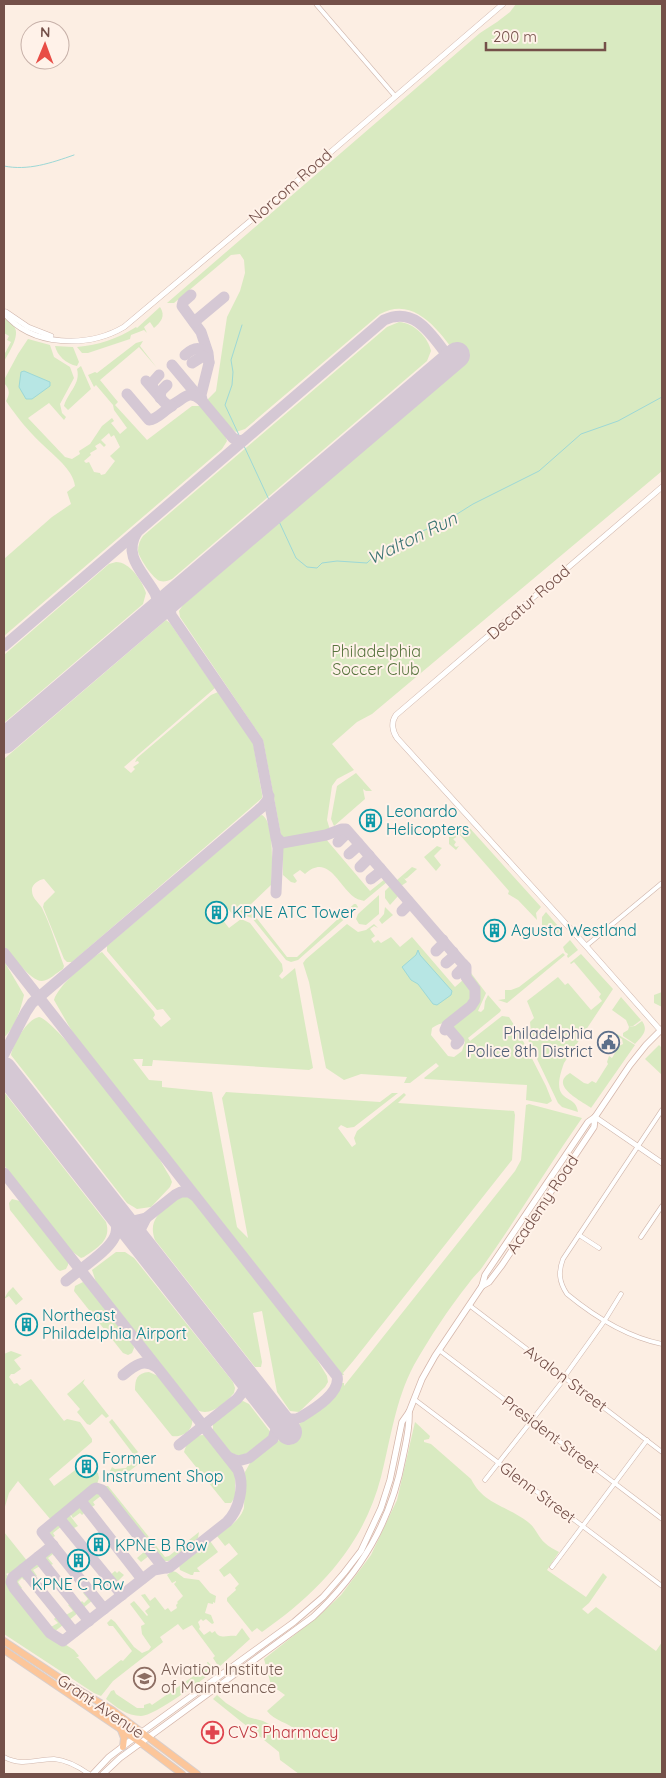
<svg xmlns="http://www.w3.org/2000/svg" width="666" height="1778" viewBox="0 0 666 1778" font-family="Quicksand,sans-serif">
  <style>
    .green { fill: #d9eac1; fill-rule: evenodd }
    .water { fill: #b7e6e4; stroke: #9dd8d6 }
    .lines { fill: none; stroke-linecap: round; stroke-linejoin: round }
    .stream { stroke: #9dd8d6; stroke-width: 1 }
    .taxiway { stroke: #d5c8d4; stroke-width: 11 }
    .runway { stroke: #d5c8d4; stroke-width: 26 }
    .minor-casing { stroke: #d0b6ac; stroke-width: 5 }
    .tertiary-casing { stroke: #d0b6ac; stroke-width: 6 }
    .secondary-casing { stroke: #d5b6ab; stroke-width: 7 }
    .primary-casing { stroke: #d8cecc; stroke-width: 8 }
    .minor { stroke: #fff; stroke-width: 4 }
    .tertiary { stroke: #fff; stroke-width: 5 }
    .secondary { stroke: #fff; stroke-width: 5.5 }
    .primary { stroke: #fcc69a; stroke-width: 6 }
    .labels { text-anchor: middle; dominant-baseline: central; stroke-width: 4; stroke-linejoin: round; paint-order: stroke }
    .street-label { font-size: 16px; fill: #745049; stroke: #fff2e9 }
    .park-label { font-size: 16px; fill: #58743e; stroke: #fff2e9 }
    .culture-label { font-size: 16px; fill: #0d838f; stroke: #fff2e9; text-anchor: start }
    .service-label { font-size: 16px; fill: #4e5e75; stroke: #fff2e9; text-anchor: end }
    .education-label { font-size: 16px; fill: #785e54; stroke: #fff2e9; text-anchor: start }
    .health-label { font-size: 16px; fill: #be3a42; stroke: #fff2e9; text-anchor: start }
    .water-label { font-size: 18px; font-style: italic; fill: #3a7372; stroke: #fff2e9 }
  </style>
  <rect width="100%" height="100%" fill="#fceee3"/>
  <g class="green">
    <path d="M516 4H662V471L372 714 357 722 332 744 354 770 337 779 332 786 327 820 330 830 325 832 285 839 281 835 263 740 180 617 179 611 183 605 464 364C444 339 418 293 380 314L245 429 236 432 231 428 207 400 216 391 227 317 240 291 245 273 244 260 240 254 231 255 174 303H167L480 33 497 22 510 12Z"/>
    <path d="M160 307C166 316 161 322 154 328L150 322 144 327 147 333 144 330 131 335 130 339 88 353H82L77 347C99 345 117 339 136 327L137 328Z"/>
    <path d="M4 318C7 320 12 323 14 326 21 336 8 353 4 362V355L11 342 7 340 9 336 4 333Z"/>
    <path d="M399 322C414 323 428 337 431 351L427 361 172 579C168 581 164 582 160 581 153 579 139 558 138 551 138 545 140 540 143 536L387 327Z"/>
    <path d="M28 339 50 345 54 357 70 367 74 378 60 404 62 413 66 417 64 420 49 403 28 418 65 457 72 459 80 454 79 451 90 444 102 426 112 418 114 421 111 423 120 434 127 428 114 410 113 405 96 385 94 387 88 375 95 372 97 373 136 343 143 341 140 346 157 368 139 347 100 380 118 402 115 405 147 440 192 406H200L225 435 227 441 222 449 4 636V559L52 517 71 504 67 492 75 486C73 469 53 455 42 444 29 432 16 416 6 401 10 394 10 389 4 383V380L18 354ZM109 433 111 437 114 435 120 447 110 456 115 461 105 474 101 475 100 473 94 472 89 462 86 463 84 461 91 455 90 453 97 449 95 446 100 443 104 447 106 445 101 440Z"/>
    <path d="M55 346 73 347 79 362 77 366C66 364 57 355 55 346Z"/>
    <path d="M81 366 91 389 68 410 64 406C68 392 81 384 77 369Z"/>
    <path d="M116 562C130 562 142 581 146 593L143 604 4 723V655L109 564Z"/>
    <path d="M166 620 170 623 215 688 124 767 131 773 135 769 133 767 139 763 138 761 135 762 137 758 211 695 218 692 253 743 262 794V798L72 962H67L64 959 43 907 44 903 55 892 44 879C38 880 31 885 32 891 32 898 39 903 42 908 51 926 57 947 64 966L63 969C57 972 49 981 42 981 32 982 10 954 4 946V759Z"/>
    <polygon points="356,773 372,791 366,791 363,789 365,799 334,826 331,819 337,786"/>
    <path d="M262 815C275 822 272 871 271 885L248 907 287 957H297L354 904H356L358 907 298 960 291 962 286 960 252 918 243 915 235 917 228 909 224 911 221 909H226V905L212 904 210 906 211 911 218 914 229 928 241 919 250 923 282 964 283 971 279 976 282 979 295 968 313 1068 309 1070 153 1060 152 1066H142L143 1059H133L149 1080 162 1081V1087L212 1092 237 1227 248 1238 222 1098 226 1092 380 1102 392 1093H398L354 1127 347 1128 341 1125 338 1128 352 1147 356 1144 354 1138 357 1131 404 1093 406 1095 398 1103 514 1111 515 1115 512 1160 354 1360 343 1373 344 1375H341L338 1369 73 1033 54 1000C57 987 90 957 102 952L154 1012 155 1015 153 1018 161 1027 171 1019 163 1009 157 1010 107 951V946L259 816Z"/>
    <polygon points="463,825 467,825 541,907 536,913 537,920 518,900 508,894 509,891 460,835 453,839 456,842 454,845 456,847 459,846 456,850 449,844 449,837 459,831 459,828"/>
    <path d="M325 838 370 891 385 879 387 882 364 901C361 900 356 899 354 897 338 885 328 853 305 874L300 870 293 875 297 881 295 883 291 882 283 875V845Z"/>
    <polygon points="437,846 442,848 434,856 441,865 436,871 424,857"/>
    <polygon points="412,867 417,869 407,878 405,879 403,877 407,882 401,886 399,886 396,883 397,880"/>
    <polygon points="390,886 396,890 399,895 390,905 385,898 385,891"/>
    <polygon points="379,895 379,914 366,925 359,924 356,919 358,914"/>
    <polygon points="385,907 393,915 382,924 379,920 384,914"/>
    <polygon points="546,912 564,933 563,934 554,936 542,925 542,917"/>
    <path d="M347 924 358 932 366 930 374 924 378 928 374 926 370 929 375 936 371 939 374 943 378 940 381 943 391 937 400 947 412 937 455 987 464 979C476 993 477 998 462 1010 458 1013 454 1018 449 1020 443 1024 439 1023 432 1028L431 1035 448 1056 454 1057 462 1051 465 1042 451 1025C472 1008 490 1001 468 976L471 973 486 993 478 1011 481 1012 484 1009 485 1001 488 995 501 1010 500 1012 468 1038 470 1041 502 1016 509 1017 516 1028V1029L518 1031 546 1086 552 1101 547 1104 526 1100 527 1085 425 1079 424 1078 439 1066 436 1063 410 1083H404L407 1077 361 1074 344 1080 326 1068 309 982 303 963 306 959Z"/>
    <polygon points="570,940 578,950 568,958 567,956 568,954 565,952 563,947"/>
    <polygon points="563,953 565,955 507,1003 498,1000 505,999 505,990 511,990 519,987"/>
    <path d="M581 954 613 989 564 1063C548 1107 576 1091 578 1112L562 1107 558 1103 528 1040 527 1037 531 1032 530 1022 534 1018 527 1001 558 977 565 985 568 983 591 1010 602 1001 599 997 601 994 574 962 571 964 570 963Z"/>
    <path d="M4 961 24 995C21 1008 15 1029 4 1037Z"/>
    <polygon points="662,992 662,1007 654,1003 654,995"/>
    <polygon points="621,997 641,1020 633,1026 629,1027 626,1020 612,1010"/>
    <path d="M39 1017C56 1020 139 1130 154 1151 160 1159 165 1169 170 1177L172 1182 170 1187 151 1207 137 1209 127 1203 11 1055C13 1044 27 1019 39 1017Z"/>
    <path d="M642 1021C649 1031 642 1036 635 1044L623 1036V1033L628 1030 629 1027 635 1026Z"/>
    <path d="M617 1034 635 1045 591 1108 590 1107C581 1101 549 1085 570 1073L584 1083 588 1084 592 1081 596 1083 608 1064 607 1062 609 1056 612 1058 619 1046 623 1044 622 1039 616 1036Z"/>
    <polygon points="659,1045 662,1048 662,1075 645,1059"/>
    <path d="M4 1092 106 1222C112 1240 97 1248 84 1257L81 1258 70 1250 4 1165Z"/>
    <path d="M529 1104 582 1118C547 1168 516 1220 481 1269 477 1274 472 1278 469 1283 449 1308 430 1337 414 1365 395 1401 391 1438 381 1477 363 1546 319 1592 262 1632L257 1628 252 1632 227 1601V1598L236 1590 235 1588 239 1584 230 1573 224 1577 219 1570 238 1554 229 1543 225 1546 217 1536C228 1527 240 1521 244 1508L245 1472 250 1463 336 1395 342 1383H344V1386L515 1171 521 1160 526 1105Z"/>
    <path d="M185 1195 191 1198 310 1348 327 1376 328 1382 325 1387 299 1412 290 1411 277 1392 262 1311 253 1313 262 1362 261 1367H255L155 1240C149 1224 156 1215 168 1206 174 1202 179 1197 185 1195Z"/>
    <polygon points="12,1199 20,1201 68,1261 68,1265 66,1269 60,1271 57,1269 10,1210 9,1203"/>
    <path d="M116 1252H125L134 1258 233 1382 235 1388 234 1393C225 1403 211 1417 197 1410L96 1282 92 1270Z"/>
    <polygon points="83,1282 86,1284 133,1344 134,1348 132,1353 128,1355 123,1353 74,1291 75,1286"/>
    <polygon points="13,1287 23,1299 16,1305 9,1296 4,1299 8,1292"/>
    <polygon points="11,1351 22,1355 14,1360 21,1369 14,1374 11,1374 9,1377 14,1384 17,1383 20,1386 31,1379 64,1421 67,1419 80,1422 92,1439 92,1442 49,1479 54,1486 82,1465 88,1472 92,1470 90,1472 92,1474 95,1472 98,1473 99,1478 97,1484 51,1520 18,1481 9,1493 4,1510 4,1354"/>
    <path d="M149 1372 158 1376 192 1419C194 1430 182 1438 172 1436L135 1390C135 1379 137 1373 149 1372Z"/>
    <polygon points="85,1379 83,1383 109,1416 106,1418 102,1414 90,1425 87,1424 77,1412 80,1409 67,1394"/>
    <polygon points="243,1401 249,1404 272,1434 247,1453 240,1456 231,1453 213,1430 213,1424 216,1420 239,1402"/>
    <polygon points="112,1419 138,1452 134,1455 109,1422"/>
    <path d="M415 1422 430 1436 429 1439 424 1440V1442L431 1444 471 1479C484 1505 508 1506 528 1522 536 1528 538 1537 545 1543 549 1547 554 1549 559 1552L547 1570 586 1597 603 1573 607 1577 589 1603 582 1609 588 1614 596 1607 656 1651 662 1642V1774H299L280 1760 279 1752 213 1699 217 1695 226 1703 248 1717 263 1721 275 1727 282 1735 292 1737 297 1731C288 1722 274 1721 267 1711L285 1695 271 1685 264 1659 321 1614 341 1595 371 1555 397 1500Z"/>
    <path d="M204 1435 235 1473V1497L231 1503H225L184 1452C186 1443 194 1435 204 1435Z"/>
    <polygon points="140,1455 144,1461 142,1462 140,1460 141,1462 118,1480 110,1471 112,1467 115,1469 126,1468 135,1457"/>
    <polygon points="106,1486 108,1486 165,1557 169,1556 199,1532 198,1538 169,1561 163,1561 106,1489"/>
    <polygon points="98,1490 101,1491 102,1495 93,1502 95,1505 90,1508 86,1504 87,1499"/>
    <polygon points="79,1505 83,1507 85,1512 82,1515 80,1513 73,1518 69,1512"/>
    <polygon points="68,1513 78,1526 72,1529 65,1521"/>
    <polygon points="56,1522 60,1522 62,1526 53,1533 55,1536 52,1538 48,1533 48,1530"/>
    <path d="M4 1532 28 1562 11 1576 8 1573 6 1574 10 1578 9 1586 49 1634 74 1650 79 1656 76 1658H78L96 1680 121 1660 123 1661 132 1651 113 1626H109L107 1623 111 1619 115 1622 134 1647 142 1653 149 1650 151 1647 142 1634 141 1626 145 1624 130 1604 134 1601 147 1616 148 1615 145 1611 150 1607 141 1595 145 1594 150 1601 155 1597 165 1610 168 1608 171 1612 177 1608 176 1605 178 1603 177 1602 183 1596 174 1584 176 1582V1581L172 1583 167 1575 172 1571 176 1572 184 1578 199 1580 210 1593 216 1596 215 1603 213 1602V1604L208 1603 205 1613 211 1615 214 1623 212 1624 206 1619 203 1621 201 1619 198 1622 200 1627 199 1629 204 1635 210 1631 212 1633 215 1631C219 1640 228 1635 236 1636L242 1628 250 1639 219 1667 213 1658 215 1656 192 1625 183 1630 178 1624 160 1637 163 1642 113 1681 101 1696 94 1693 4 1634Z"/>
    <polygon points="210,1541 218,1552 197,1568 200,1572 194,1572 193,1575 191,1575 180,1570 179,1565"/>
    <polygon points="142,1543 150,1555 141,1562 137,1558 144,1552 138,1545"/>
    <polygon points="51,1550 54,1550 57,1553 54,1556 53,1554 48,1558 53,1564 49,1566 45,1561 44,1557"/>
    <polygon points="36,1562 40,1562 42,1565 33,1570 37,1576 34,1578 29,1569"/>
    <polygon points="115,1571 117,1573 119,1571 124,1575 117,1582 112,1580 109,1576"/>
    <polygon points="21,1574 25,1574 27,1578 24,1580 22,1578 18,1582 22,1588 19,1590 13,1582 14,1579"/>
    <polygon points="86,1591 93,1600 83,1608 80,1603 82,1601 84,1603 88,1599 83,1593"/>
    <polygon points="71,1603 79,1612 68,1621 64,1616 73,1611 68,1605"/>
    <polygon points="56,1617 58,1617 63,1625 54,1632 49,1628 58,1623 54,1619"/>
    <path d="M207 1662H208L215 1670C202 1680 155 1716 141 1716 127 1716 116 1707 106 1699L111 1691 114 1690 116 1694 137 1708H144V1705L150 1703 152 1705 208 1666Z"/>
  </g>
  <g class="water">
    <polygon points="24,371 50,382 50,386 32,399 26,399 19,387 21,372"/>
    <polygon points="418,950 420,955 452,991 451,995 437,1005 433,1004 418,984 411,980 402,967 416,955"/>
  </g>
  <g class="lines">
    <g class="stream">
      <path d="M4 166C28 171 51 163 74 155"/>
      <path d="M242 325 231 360 233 372 232 385 225 405 296 558 307 567 317 568 322 563 337 561 367 563C374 555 383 553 390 545L446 521 473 504 539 471 581 434 618 421 662 397"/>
    </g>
    <g class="taxiway">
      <polyline points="191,295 183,302 182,306 201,332 208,353 209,363 201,395 202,400"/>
      <polyline points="194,322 224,297"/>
      <path d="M185 355C194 347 202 345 208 357"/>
      <polyline points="192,363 203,356 207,358 209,362"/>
      <polyline points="172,365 233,438 239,441 244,440"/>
      <path d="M146 381 164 402 169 406C181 403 187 388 200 399"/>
      <polyline points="153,388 152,383 159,375"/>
      <path d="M127 394 149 420C158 419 164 410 172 406"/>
      <polyline points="160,398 161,391 167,385"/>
      <path d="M137 532C122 556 144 573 155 593 160 604 154 610 147 619"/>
      <polyline points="175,595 170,606 171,615 258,742 278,848 276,893"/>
      <path d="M4 646 384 320C417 305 433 338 451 360"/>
      <polyline points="336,832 343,833 345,835 338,842"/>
      <polyline points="276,837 282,843 326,835 342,829 346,829 380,868 380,872 371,879"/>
      <polyline points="349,854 358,846 358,843"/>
      <polyline points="360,867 368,859 369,855"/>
      <polyline points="380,868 463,964 463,968 457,974"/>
      <polyline points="402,911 408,905 408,901"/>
      <polyline points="436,951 442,945 443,940"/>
      <path d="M4 953 337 1376C341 1393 314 1409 301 1417L296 1419H279L273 1439 249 1458 238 1461 228 1457"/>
      <polyline points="446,963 453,957 453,952"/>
      <polyline points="447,1027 459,1041 456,1044"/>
      <polyline points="445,1030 447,1025 471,1006 475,1000 475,989 466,977 466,967 463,964"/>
      <polyline points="4,1054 26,1012 32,1003 262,807 267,801 269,796"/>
      <polyline points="4,1077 14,1083"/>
      <path d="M4 1173 238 1470C245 1486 239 1510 227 1522L170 1567 154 1570 63 1641 50 1633 14 1588 11 1582 13 1577 53 1545"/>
      <polyline points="119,1216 133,1221 146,1218"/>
      <polyline points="144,1247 139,1236 140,1230 146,1218 175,1195 181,1192 189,1192 195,1196"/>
      <path d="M66 1281C75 1274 85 1266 94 1259 117 1241 124 1230 108 1203"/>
      <path d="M123 1375C134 1366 143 1358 156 1367"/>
      <path d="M179 1445 237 1399C252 1383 242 1374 232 1359"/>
      <polyline points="81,1501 142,1579"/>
      <polyline points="59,1518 122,1595"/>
      <polyline points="38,1557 89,1621"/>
      <polyline points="23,1569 74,1632"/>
      <polyline points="104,1609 42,1532 94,1489 96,1488 102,1490 162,1566 167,1568"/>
    </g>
    <g class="runway">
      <polyline points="4,741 457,355"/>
      <polyline points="4,1070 289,1432"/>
    </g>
    <defs>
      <g id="minor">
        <polyline points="316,4 395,96"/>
        <polyline points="586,946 662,883"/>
        <path d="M662 1110 563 1259C558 1272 559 1282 567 1294 595 1317 627 1337 662 1344"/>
        <polyline points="579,1235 599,1248"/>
        <polyline points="641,1237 662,1206"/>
        <polyline points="469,1305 662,1452"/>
        <polyline points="439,1350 662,1519"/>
        <polyline points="414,1399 662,1586"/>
        <polyline points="485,1480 565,1378 567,1373 605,1320 621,1294"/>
        <polyline points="552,1567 647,1440"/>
        <path d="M4 1757C23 1767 35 1759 54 1759 66 1760 79 1767 89 1774"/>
      </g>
      <g id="tertiary">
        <polyline points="6,312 28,327 51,336"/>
        <path d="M4 313C32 347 88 348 124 327L261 212 503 4"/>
        <path d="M661 1031 586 946 397 738C392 731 391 722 396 715L662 487"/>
        <polyline points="595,1117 662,1163"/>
      </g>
      <g id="secondary">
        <polyline points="482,1286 489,1282 502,1265 594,1127 595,1117"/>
        <polyline points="93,1774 109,1757 142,1732 294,1622 323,1597 344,1573 361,1551 381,1508 390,1480 402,1422 409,1412 422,1379 435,1356 482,1286 485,1275 588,1122 595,1117 630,1065 646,1045 662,1029"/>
        <path d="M103 1774 120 1758 313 1617C361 1572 391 1522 403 1457 406 1442 410 1428 409 1412"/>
      </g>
      <g id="primary">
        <polyline points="4,1641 72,1686 112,1710 197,1774"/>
        <polyline points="4,1650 141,1743 182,1774"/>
        <polyline points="121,1730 124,1738 123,1747"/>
      </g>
    </defs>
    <use href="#minor" class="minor-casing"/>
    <use href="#tertiary" class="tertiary-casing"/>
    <use href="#secondary" class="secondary-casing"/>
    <use href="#primary" class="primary-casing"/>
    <use href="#minor" class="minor"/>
    <use href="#tertiary" class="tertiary"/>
    <use href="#secondary" class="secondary"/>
    <use href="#primary" class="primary"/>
  </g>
  <defs>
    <symbol id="building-ring" viewBox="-11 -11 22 22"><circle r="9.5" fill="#fff2e9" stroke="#0f9aa8" stroke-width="1.5"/><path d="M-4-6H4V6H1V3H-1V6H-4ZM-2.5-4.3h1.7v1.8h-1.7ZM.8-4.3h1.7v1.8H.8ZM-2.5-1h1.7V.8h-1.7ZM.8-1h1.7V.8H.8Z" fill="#0f9aa8"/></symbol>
    <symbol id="civic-ring" viewBox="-11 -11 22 22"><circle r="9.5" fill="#fff2e9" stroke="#5c6f8a" stroke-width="1.5"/><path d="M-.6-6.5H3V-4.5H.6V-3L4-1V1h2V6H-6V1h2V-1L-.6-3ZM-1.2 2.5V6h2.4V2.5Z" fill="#5c6f8a"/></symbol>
    <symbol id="university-ring" viewBox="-11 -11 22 22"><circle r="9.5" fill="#fff2e9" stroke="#8d6e63" stroke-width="1.5"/><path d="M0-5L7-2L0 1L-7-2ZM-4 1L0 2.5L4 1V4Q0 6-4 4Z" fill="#8d6e63"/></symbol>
    <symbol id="pharmacy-ring" viewBox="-11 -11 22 22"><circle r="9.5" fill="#fff2e9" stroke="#e0444e" stroke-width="1.5"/><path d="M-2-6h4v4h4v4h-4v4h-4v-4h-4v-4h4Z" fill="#e0444e"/></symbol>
  </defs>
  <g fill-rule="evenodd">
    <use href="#building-ring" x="358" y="808" width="25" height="25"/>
    <use href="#building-ring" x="204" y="900" width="25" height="25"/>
    <use href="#building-ring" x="482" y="918" width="25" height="25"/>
    <use href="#civic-ring" x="596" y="1030" width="25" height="25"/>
    <use href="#building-ring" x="14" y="1312" width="25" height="25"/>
    <use href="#building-ring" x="74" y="1454" width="25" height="25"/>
    <use href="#building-ring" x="86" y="1532" width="25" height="25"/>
    <use href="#building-ring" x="66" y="1548" width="25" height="25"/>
    <use href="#university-ring" x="132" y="1666" width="25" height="25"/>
    <use href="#pharmacy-ring" x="200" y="1720" width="25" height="25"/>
  </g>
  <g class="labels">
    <g class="street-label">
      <text transform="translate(290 186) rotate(-41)">Norcom Road</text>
      <text transform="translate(528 602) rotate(-41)">Decatur Road</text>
      <text transform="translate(542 1204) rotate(-56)">Academy Road</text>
      <text transform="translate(566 1378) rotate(37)">Avalon Street</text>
      <text transform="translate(551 1434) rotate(37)">President Street</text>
      <text transform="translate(538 1492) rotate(37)">Glenn Street</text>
      <text transform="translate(101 1706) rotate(34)">Grant Avenue</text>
    </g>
    <g class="park-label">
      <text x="376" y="651">Philadelphia<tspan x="376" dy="18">Soccer Club</tspan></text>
    </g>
    <g class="culture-label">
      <text x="386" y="811">Leonardo<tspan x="386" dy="18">Helicopters</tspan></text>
      <text x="232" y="912">KPNE ATC Tower</text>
      <text x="511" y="930">Agusta Westland</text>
      <text x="42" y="1315">Northeast<tspan x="42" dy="18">Philadelphia Airport</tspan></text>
      <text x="102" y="1458">Former<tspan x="102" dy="18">Instrument Shop</tspan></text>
      <text x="115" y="1545">KPNE B Row</text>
      <text x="78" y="1584" text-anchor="middle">KPNE C Row</text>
    </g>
    <g class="service-label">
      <text x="593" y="1033">Philadelphia<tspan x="593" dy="18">Police 8th District</tspan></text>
    </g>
    <g class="education-label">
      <text x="161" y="1669">Aviation Institute<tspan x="161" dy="18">of Maintenance</tspan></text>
    </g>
    <g class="health-label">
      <text x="228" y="1732">CVS Pharmacy</text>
    </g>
    <g class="water-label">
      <text transform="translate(412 538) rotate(-26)">Walton Run</text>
    </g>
  </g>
  <rect width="666" height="1778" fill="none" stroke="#745049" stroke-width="10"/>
  <g transform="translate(45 45) rotate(1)"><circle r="24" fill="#fff2e9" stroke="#c7b1a9"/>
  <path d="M0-4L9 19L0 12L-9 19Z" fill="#e84d46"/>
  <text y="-8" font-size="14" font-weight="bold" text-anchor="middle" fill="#745049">N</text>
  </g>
  <path d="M486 42v8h119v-8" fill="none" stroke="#745049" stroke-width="2.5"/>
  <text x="493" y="42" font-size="15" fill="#745049" stroke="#fff2e9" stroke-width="4" paint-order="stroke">200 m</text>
</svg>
